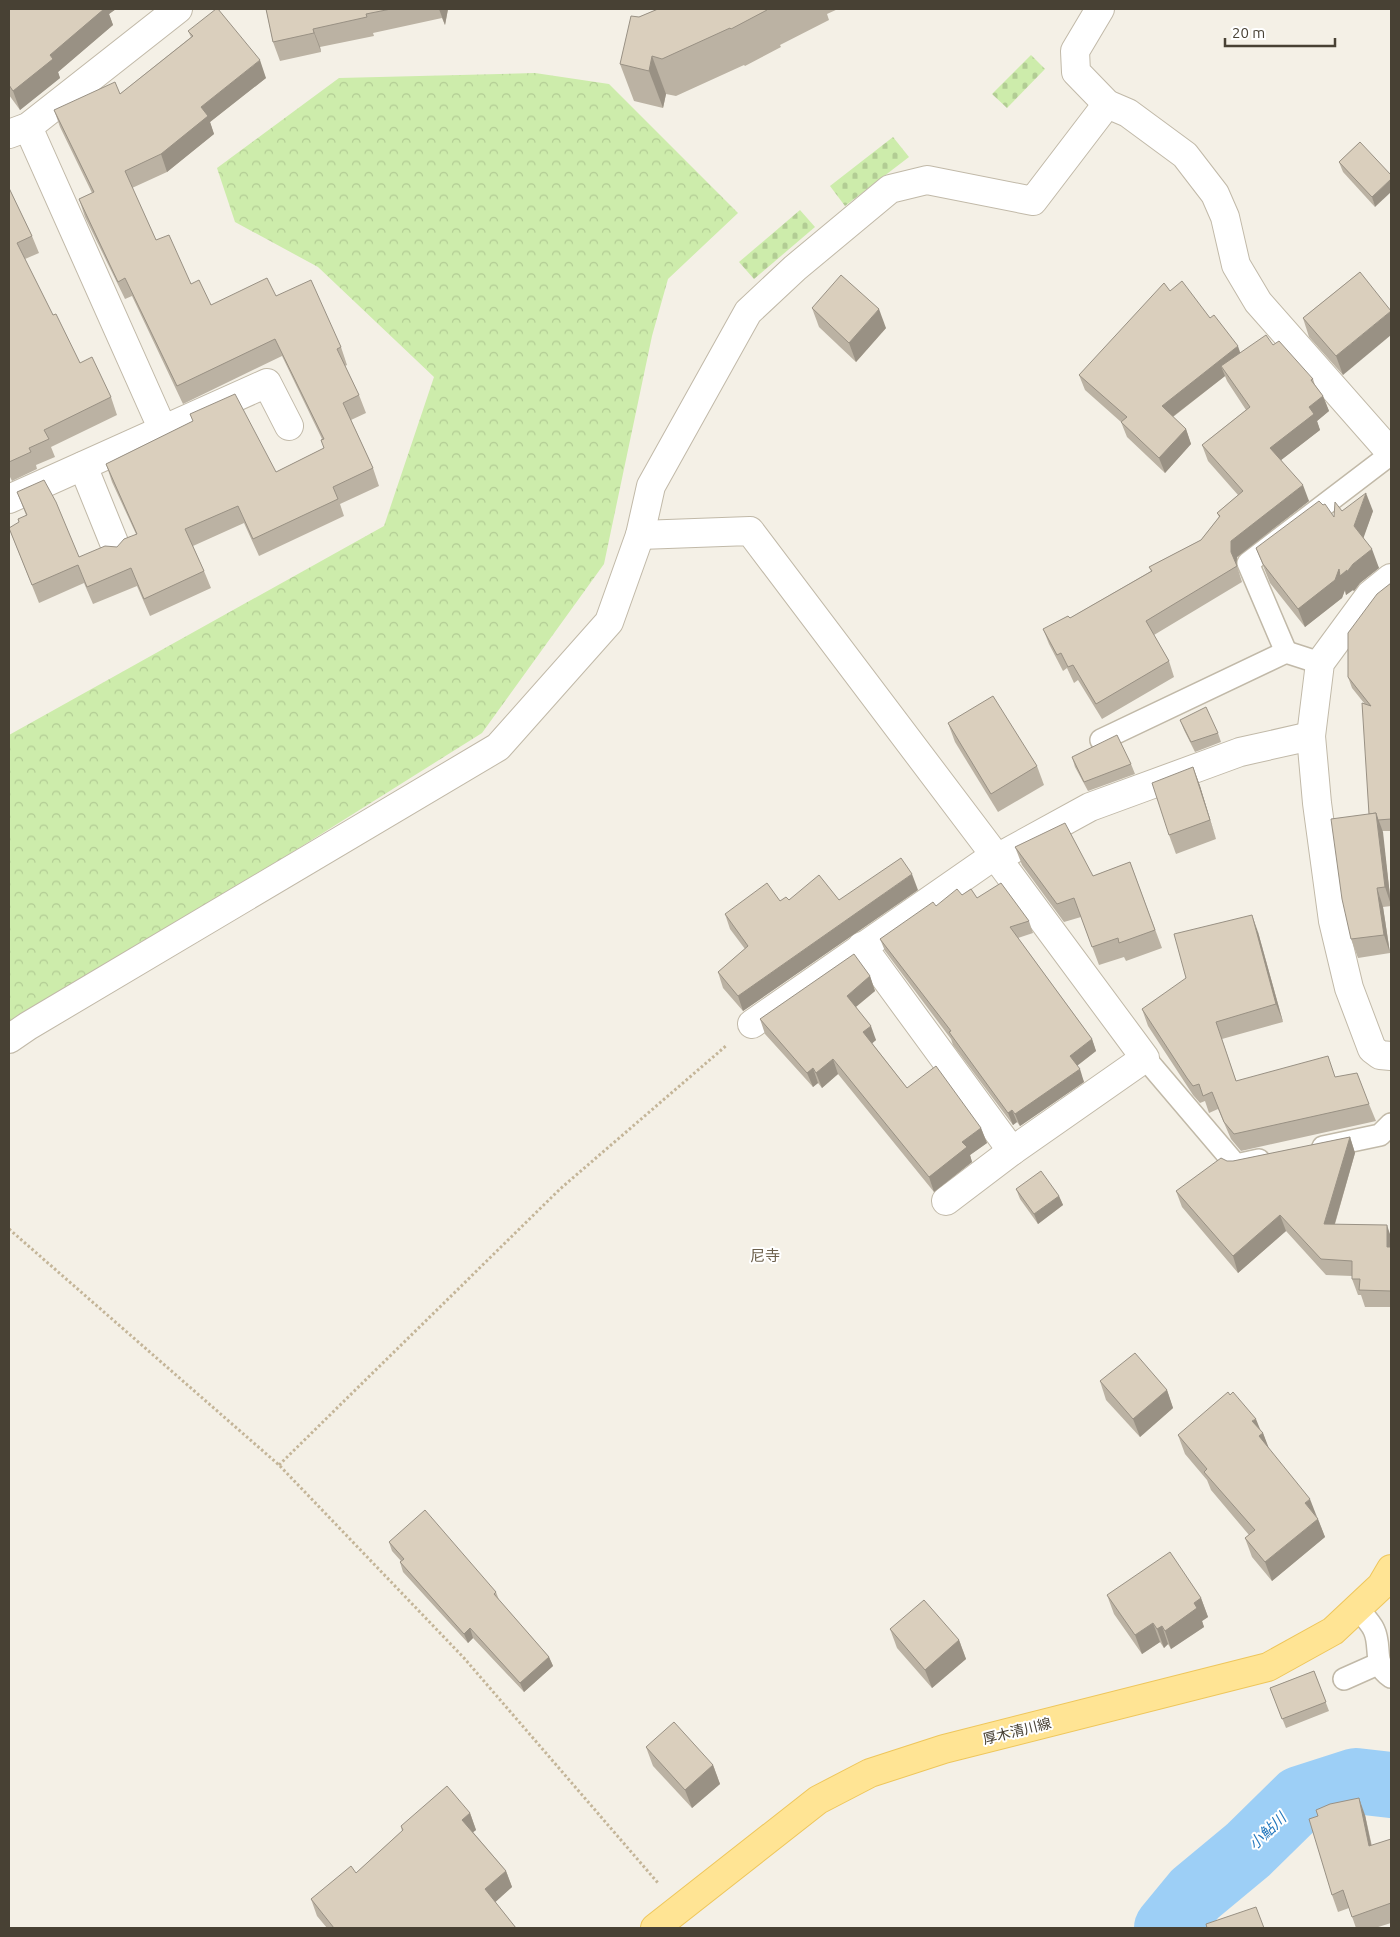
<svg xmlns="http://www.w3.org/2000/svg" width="1400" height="1937" viewBox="0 0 1400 1937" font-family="Ubuntu,'Noto Sans JP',sans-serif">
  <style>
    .forest { fill: url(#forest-crowns) }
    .cemetery { fill: url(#cemetery-stones) }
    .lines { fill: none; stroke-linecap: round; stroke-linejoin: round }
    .river { stroke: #9dcff6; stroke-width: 66 }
    .service-casing { stroke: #c1b9a8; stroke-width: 24 }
    .minor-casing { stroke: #c1b9a8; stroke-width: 30 }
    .primary-casing { stroke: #eec65b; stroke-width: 30 }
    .path { stroke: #c4b598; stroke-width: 3; stroke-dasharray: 2.5 2.5; stroke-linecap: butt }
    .service { stroke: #fff; stroke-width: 21 }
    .minor { stroke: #fff; stroke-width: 28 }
    .primary { stroke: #ffe494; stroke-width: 28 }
    .wall { fill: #bbb2a3 }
    .shaded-wall { fill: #999184 }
    .building { fill: #dacfbd; stroke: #999184 }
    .labels { text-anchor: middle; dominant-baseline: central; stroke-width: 4; stroke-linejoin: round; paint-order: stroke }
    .street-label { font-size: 14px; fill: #484134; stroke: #fff }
    .neighbourhood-label { font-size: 15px; fill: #6b5f4b; stroke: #fff }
    .water-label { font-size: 15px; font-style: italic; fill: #2478bd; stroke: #fff }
  </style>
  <defs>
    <pattern id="forest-crowns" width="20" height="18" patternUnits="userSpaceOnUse" patternTransform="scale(1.25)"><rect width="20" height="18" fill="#cdecab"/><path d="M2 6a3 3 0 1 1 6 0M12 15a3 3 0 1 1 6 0" fill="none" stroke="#b2cc94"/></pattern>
    <pattern id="cemetery-stones" width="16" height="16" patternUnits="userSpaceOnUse" patternTransform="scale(1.25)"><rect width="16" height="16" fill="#cdecab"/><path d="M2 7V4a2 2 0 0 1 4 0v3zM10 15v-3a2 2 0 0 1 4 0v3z" fill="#b2cc94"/></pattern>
  </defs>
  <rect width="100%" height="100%" fill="#f4f0e6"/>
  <polygon class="forest" points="535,73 609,84 738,213 668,279 652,336 604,564 482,733 9,1030 9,735 384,526 434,377 318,267 235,222 217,168 339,78"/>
  <g class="cemetery">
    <polygon points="1031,55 1045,69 1007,108 992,94"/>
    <polygon points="893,137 909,157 845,206 830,186"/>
    <polygon points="800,210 815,227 754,279 739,262"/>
  </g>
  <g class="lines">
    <polyline class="river" points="1167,1928 1195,1894 1248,1850 1300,1799 1356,1781 1391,1785"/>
    <defs>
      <g id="service">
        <polyline points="1286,652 1248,563 1391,454"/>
        <polyline points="1101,740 1286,652 1320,663"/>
        <polyline points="1145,1058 1236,1165 1259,1160"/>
        <polyline points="1323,1147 1380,1135 1391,1124"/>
        <path d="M1357 1608C1363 1615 1371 1623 1374 1630 1382 1647 1372 1665 1391 1677"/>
        <polyline points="1344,1679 1380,1663"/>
      </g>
      <g id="minor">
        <polyline points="1100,9 1075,51 1076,72 1107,104 1128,113 1185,155 1215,194 1225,217 1236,265 1258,302 1391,453"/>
        <polyline points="28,127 163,430"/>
        <polyline points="9,134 28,127 178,9"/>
        <polyline points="83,466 117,550"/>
        <polyline points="9,499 267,383 289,426"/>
        <polyline points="640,535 750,531 997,858 1145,1058 1012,1151 946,1201"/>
        <polyline points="1391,578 1370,595 1320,663 1311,736 1317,803 1333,921 1349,988 1372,1049 1380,1055 1391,1056"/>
        <polyline points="862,946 1012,1151"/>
        <polyline points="752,1024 985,862 997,858 1090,807 1240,752 1311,736"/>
        <polyline points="9,1039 28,1026 498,747 609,622 640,535 651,486 748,312 795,268 890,189 927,180 1033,201 1107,104"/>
      </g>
      <polyline id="primary" points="655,1928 818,1800 870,1773 944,1749 1268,1667 1333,1631 1381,1586 1391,1569"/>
    </defs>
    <use href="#service" class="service-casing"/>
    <use href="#minor" class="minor-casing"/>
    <use href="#primary" class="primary-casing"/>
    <g class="path">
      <polyline points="9,1229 279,1465 464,1658 658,1883"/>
      <polyline points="279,1465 560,1189 727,1045"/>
    </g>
    <use href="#service" class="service"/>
    <use href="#minor" class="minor"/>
    <use href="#primary" class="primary"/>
  </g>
  <g class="wall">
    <polygon points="9,9 116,9 109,14 113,25 58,72 60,78 20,110 9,95"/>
    <polygon points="266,9 448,9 445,25 442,18 373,33 374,36 320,47 321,52 280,61 273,42"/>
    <polygon points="658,9 838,9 827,14 829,20 780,45 781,47 745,66 744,65 676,96 666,94 663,108 634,101 620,64 639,17"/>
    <polygon points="188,31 266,78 210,122 214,134 167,172 132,188 156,240 191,284 211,305 276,296 341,347 347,365 345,366 359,395 366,413 351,420 373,468 379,486 340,504 344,516 259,556 244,523 193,546 204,571 211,588 150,616 137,586 93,604 84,583 39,603 9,528 19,523 26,515 17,492 79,557 117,547 136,534 112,482 106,464 193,421 190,414 276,472 324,448 321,440 322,439 282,356 183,404 132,296 125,299 85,217 79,199 92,193 60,127 54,110 120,94 191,37"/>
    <polygon points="1360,142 1375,207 1343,172 1339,162"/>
    <polygon points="9,188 32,236 39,253 25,259 53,315 80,363 111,397 117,415 51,447 55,457 36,465 37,469 12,481 10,477 9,478"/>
    <polygon points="1360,272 1343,375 1309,337 1303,318"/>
    <polygon points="1170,291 1210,318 1240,353 1273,345 1313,379 1315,385 1323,396 1329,411 1317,421 1320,430 1281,460 1309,501 1237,557 1237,566 1242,582 1154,635 1169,661 1174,677 1102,719 1078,680 1074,683 1067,668 1063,671 1049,644 1043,629 1070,618 1151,571 1149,567 1201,540 1219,517 1217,513 1238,495 1208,461 1202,445 1246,410 1227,381 1225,376 1173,417 1186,429 1191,444 1165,473 1127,437 1121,422 1085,390 1079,375"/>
    <polygon points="812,308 886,328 856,362 819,327"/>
    <polygon points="1342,511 1373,511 1363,538 1379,568 1360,583 1354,591 1353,590 1346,595 1345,590 1342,598 1305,627 1270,583 1256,548 1334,517"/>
    <polygon points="1391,583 1391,831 1382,831 1391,903 1391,906 1383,907 1390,953 1358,958 1351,939 1369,814 1364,703 1352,688 1348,677"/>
    <polygon points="1180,720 1218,733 1221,742 1195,752 1184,730"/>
    <polygon points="948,723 1037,766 1044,785 998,812 955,742"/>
    <polygon points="1072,757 1131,764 1135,774 1088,791 1075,767"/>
    <polygon points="1193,767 1200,786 1216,839 1176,854 1169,835"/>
    <polygon points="1015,847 1093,876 1130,862 1162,948 1126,961 1124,957 1099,965 1081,917 1064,922 1022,865"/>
    <polygon points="918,890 743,1011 723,988 718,972 745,949 730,929 725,914 780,901 789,900 839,900"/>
    <polygon points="962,895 977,898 1029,921 1033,933 1018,938 1092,1039 1096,1051 1077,1066 1084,1082 1020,1126 1017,1122 1013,1125 953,1045 951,1039 885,951 880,939 936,906"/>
    <polygon points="1258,932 1283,1022 1222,1039 1236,1081 1336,1077 1369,1104 1376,1121 1241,1151 1231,1139 1218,1109 1209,1113 1205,1101 1200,1103 1193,1095 1148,1026 1142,1009"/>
    <polygon points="870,976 875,991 856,1007 876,1040 872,1043 907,1088 981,1128 987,1143 970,1155 972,1162 934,1192 838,1074 822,1088 818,1083 813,1087 765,1034 760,1019"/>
    <polygon points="1350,1137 1355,1153 1335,1224 1391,1237 1391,1307 1365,1307 1361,1295 1358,1295 1352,1279 1352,1276 1326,1275 1286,1231 1238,1273 1182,1207 1176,1191 1227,1161 1233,1161"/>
    <polygon points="1016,1189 1059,1196 1063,1205 1038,1224 1020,1199"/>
    <polygon points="1100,1381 1167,1390 1173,1408 1140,1437 1106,1400"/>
    <polygon points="1260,1430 1263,1433 1268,1448 1317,1517 1325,1537 1272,1581 1252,1557 1245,1538 1249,1535 1211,1490 1207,1480 1185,1454 1178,1435"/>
    <polygon points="389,1542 496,1592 499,1600 549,1657 553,1666 524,1692 473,1638 468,1643 403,1572 400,1562 401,1561 392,1551"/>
    <polygon points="1107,1595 1201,1598 1208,1617 1202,1621 1204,1627 1171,1649 1168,1644 1164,1648 1160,1642 1142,1654 1114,1614"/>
    <polygon points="890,1629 959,1640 966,1659 932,1688 897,1648"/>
    <polygon points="1314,1671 1329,1711 1286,1728 1270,1688"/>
    <polygon points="646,1747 713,1765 720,1784 692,1808 653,1766"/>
    <polygon points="1316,1810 1365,1815 1372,1846 1391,1839 1391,1923 1375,1928 1356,1928 1349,1908 1338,1912 1332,1895 1318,1816"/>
    <polygon points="470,1813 476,1830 473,1832 506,1871 512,1887 495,1902 516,1928 327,1928 317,1916 311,1899 356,1873 402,1831 401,1826"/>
  </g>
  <g class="shaded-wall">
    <polygon points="103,9 116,9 109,14 113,25 58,72 60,78 20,110 13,91 50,55"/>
    <polygon points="439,9 448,9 445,25"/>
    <polygon points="313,29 320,47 321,52 314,33"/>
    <polygon points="652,56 666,94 663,108 649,71"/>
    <polygon points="260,60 266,78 210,122 214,134 167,172 161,154 201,107"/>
    <polygon points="1391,179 1391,192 1375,207 1372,197"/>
    <polygon points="879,309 886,328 856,362 849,343"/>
    <polygon points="1391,311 1391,335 1343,375 1336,356"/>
    <polygon points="1238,346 1243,361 1221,366 1225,376 1167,421 1162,406"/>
    <polygon points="1323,396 1329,411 1317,421 1320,430 1276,464 1270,448 1309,407"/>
    <polygon points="1186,429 1191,444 1165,473 1159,458"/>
    <polygon points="1303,485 1309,501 1237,557 1236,568 1231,552 1231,541"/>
    <polygon points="1366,493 1373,511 1361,545 1354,526"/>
    <polygon points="1372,549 1379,568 1360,583 1354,591 1353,590 1346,595 1345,590 1342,598 1305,627 1298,609 1339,569 1353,564"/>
    <polygon points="1193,767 1200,786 1216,839 1210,820"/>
    <polygon points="1376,813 1383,832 1391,905 1385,887"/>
    <polygon points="912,874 918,890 743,1011 738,996"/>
    <polygon points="1377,888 1383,907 1390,953 1384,935"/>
    <polygon points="1252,915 1258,932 1283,1022 1276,1004"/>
    <polygon points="870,976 875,991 852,1010 847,996"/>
    <polygon points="871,1026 876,1040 869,1046 863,1032"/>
    <polygon points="1092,1039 1096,1051 1074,1068 1070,1056"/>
    <polygon points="833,1059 838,1074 822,1088 816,1073"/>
    <polygon points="813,1068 818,1083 813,1087 807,1073"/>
    <polygon points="1080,1069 1084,1082 1020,1126 1015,1114"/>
    <polygon points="1012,1110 1017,1122 1013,1125 1008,1113"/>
    <polygon points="981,1128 987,1143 970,1155 972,1162 934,1192 929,1177 962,1142"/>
    <polygon points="1350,1137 1355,1153 1330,1240 1324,1224"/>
    <polygon points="1059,1196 1063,1205 1038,1224 1034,1214"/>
    <polygon points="1280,1215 1286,1231 1238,1273 1233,1256"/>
    <polygon points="1387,1225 1391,1237 1391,1260 1387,1247"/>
    <polygon points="1167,1390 1173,1408 1140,1437 1133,1419"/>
    <polygon points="1256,1419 1262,1434 1263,1433 1270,1451 1265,1455 1252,1421"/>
    <polygon points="1310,1499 1317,1517 1305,1503"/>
    <polygon points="1318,1519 1325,1537 1272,1581 1265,1562"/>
    <polygon points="1201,1598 1208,1617 1202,1621 1204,1627 1171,1649 1165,1631 1194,1603"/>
    <polygon points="1153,1623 1160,1642 1142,1654 1135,1635"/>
    <polygon points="1162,1626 1168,1644 1164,1648 1157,1629"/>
    <polygon points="470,1628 473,1638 468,1643 464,1634"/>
    <polygon points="959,1640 966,1659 932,1688 925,1670"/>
    <polygon points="549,1657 553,1666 524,1692 520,1683"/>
    <polygon points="713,1765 720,1784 692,1808 685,1790"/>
    <polygon points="1359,1798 1365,1815 1375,1864 1369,1846"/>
    <polygon points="470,1813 476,1830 468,1836 462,1820"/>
    <polygon points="506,1871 512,1887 491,1906 485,1889"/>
  </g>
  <g class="building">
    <polygon points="9,9 104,9 50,55 53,59 13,91 9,85"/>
    <polygon points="216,9 218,9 260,60 201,107 208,116 161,154 125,171 156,240 169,235 191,284 199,280 211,305 267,278 276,296 311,280 341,347 337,349 359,395 343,403 373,468 333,487 338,499 253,539 238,506 185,529 204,571 144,599 131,568 87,587 78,565 32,585 9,528 19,522 18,519 27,515 17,492 44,480 56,502 79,557 105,546 117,547 124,539 137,534 106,464 193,421 190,414 235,394 276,472 324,448 321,440 324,439 275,339 177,386 125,278 118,282 79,199 94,192 54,110 115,82 120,94 193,36 188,31"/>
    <polygon points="266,9 391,9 366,14 367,17 313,29 314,33 273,42"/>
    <polygon points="658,9 767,9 767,10 731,29 730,28 662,59 652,56 649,71 620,64 631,16 639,17"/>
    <polygon points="1360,142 1391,175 1391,179 1372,197 1339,162"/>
    <polygon points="9,188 32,236 17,243 53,315 56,314 80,363 92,357 111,397 44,430 49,439 29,448 31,452 9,462"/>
    <polygon points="1360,272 1391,311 1336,356 1303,318"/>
    <polygon points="841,275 879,309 849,343 812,308"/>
    <polygon points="1182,281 1210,318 1214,315 1238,346 1162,406 1186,429 1159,458 1121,422 1127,417 1079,375 1164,283 1170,291"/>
    <polygon points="1266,335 1273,345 1279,341 1313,379 1311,380 1323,396 1309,407 1314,414 1270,448 1303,485 1231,541 1231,552 1237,566 1146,621 1169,661 1096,704 1073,665 1068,667 1061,653 1057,655 1043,629 1068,616 1070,618 1152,571 1149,567 1201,540 1220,516 1217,513 1243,491 1202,445 1250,407 1221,366"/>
    <polygon points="1366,493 1354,526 1372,549 1353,564 1347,572 1347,570 1340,576 1339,569 1335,580 1298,609 1263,564 1256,548 1319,501 1323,505 1325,504 1334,517 1335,502 1342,511"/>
    <polygon points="1391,583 1391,819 1378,820 1376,813 1369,814 1362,703 1371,706 1348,677 1348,633 1377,594"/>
    <polygon points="993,696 1037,766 991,794 948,723"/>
    <polygon points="1206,707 1218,733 1191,742 1180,720"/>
    <polygon points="1117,735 1131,764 1084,782 1072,757"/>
    <polygon points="1193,767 1210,820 1169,835 1152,783"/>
    <polygon points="1376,813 1385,887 1377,888 1384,935 1351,939 1342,899 1331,819"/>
    <polygon points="1065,823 1093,876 1130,862 1155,930 1119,943 1118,938 1092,947 1074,898 1057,904 1015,847"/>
    <polygon points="901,858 912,874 738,996 718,972 748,946 725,914 767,883 780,901 786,897 789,900 819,875 839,900"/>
    <polygon points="1001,883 1029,921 1010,927 1092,1039 1070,1056 1080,1069 1015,1114 1012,1110 1008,1113 949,1032 951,1031 880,939 933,902 936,906 957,889 962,895 971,889 977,898"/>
    <polygon points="1252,915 1276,1004 1216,1022 1236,1081 1328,1056 1335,1077 1357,1073 1369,1104 1234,1134 1224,1122 1212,1092 1203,1096 1199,1084 1193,1086 1187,1078 1142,1009 1186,978 1174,934"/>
    <polygon points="854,954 870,976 847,996 871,1026 863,1032 907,1088 936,1066 981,1128 962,1142 967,1147 929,1177 833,1059 816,1073 813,1068 807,1073 760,1019"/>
    <polygon points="1350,1137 1324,1224 1387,1225 1387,1247 1391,1247 1391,1291 1359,1290 1360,1279 1352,1279 1352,1261 1321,1259 1280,1215 1233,1256 1176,1191 1221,1158 1227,1161 1233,1161"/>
    <polygon points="1041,1171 1059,1196 1034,1214 1016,1189"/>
    <polygon points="1135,1353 1167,1390 1133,1419 1100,1381"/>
    <polygon points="1228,1392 1230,1395 1233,1392 1256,1419 1252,1421 1263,1433 1259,1436 1310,1499 1305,1503 1318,1519 1265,1562 1245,1538 1255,1530 1204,1472 1207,1469 1178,1435"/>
    <polygon points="425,1510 496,1592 494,1594 549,1657 520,1683 470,1628 464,1634 400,1562 404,1559 389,1542"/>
    <polygon points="1170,1552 1201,1598 1194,1603 1197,1608 1165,1631 1162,1626 1157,1629 1153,1623 1135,1635 1107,1595"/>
    <polygon points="924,1600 959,1640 925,1670 890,1629"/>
    <polygon points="1314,1671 1326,1702 1282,1719 1270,1688"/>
    <polygon points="674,1722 713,1765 685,1790 646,1747"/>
    <polygon points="447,1786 470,1813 462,1820 506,1871 485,1889 516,1928 334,1928 311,1899 351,1866 356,1873 403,1830 401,1826"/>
    <polygon points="1359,1798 1369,1846 1391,1839 1391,1903 1352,1917 1343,1890 1332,1895 1309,1819 1318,1816 1316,1810 1330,1804"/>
    <polygon points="1256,1907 1264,1928 1207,1928 1206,1924"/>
  </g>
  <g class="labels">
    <g class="street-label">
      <text transform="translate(1017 1731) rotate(-14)">厚木清川線</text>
    </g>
    <g class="neighbourhood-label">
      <text x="765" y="1255">尼寺</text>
    </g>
    <g class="water-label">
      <text transform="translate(1267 1831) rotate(-44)">小鮎川</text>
    </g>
  </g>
  <rect width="1400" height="1937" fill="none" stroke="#484134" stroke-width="20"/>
  <path d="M1225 38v8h110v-8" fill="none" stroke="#484134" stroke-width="2.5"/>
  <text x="1232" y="38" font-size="15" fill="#484134" stroke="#ffffff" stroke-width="4" paint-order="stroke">20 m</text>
</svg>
